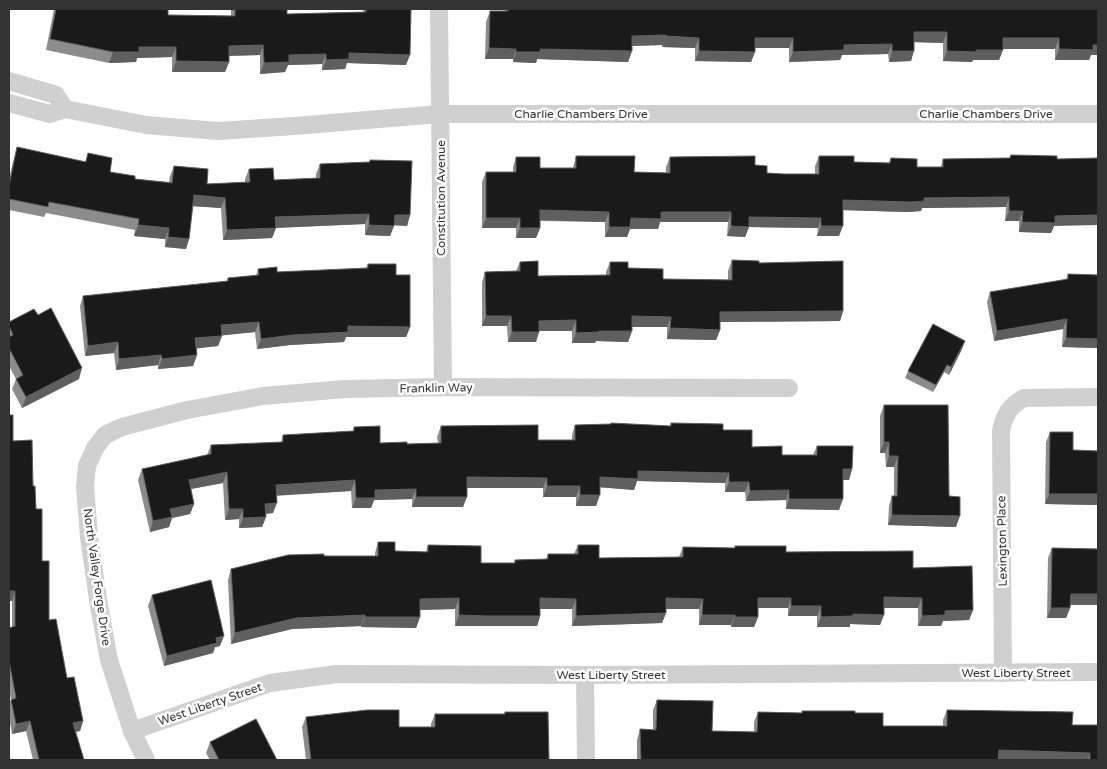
<svg xmlns="http://www.w3.org/2000/svg" width="1107" height="769" viewBox="0 0 1107 769" font-family="'Varela Round',sans-serif">
  <style>
    .lines { fill: none; stroke-linecap: round; stroke-linejoin: round }
    .street { stroke: #d0d0d0; stroke-width: 18 }
    .wall { fill: #8c8c8c }
    .shaded-wall { fill: #5f5f5f }
    .building { fill: #1a1a1a; stroke: #5f5f5f }
    .labels { text-anchor: middle; dominant-baseline: central; stroke-width: 5; stroke-linejoin: round; paint-order: stroke }
    .street-label { font-size: 12px; fill: #333; stroke: #fff }
  </style>
  <rect width="100%" height="100%" fill="#fff"/>
  <g class="lines">
    <g class="street">
      <polyline points="439,9 443,387"/>
      <polyline points="9,81 56,95 65,109"/>
      <polyline points="9,103 50,114 65,109 146,125 218,131 294,126 440,114 1098,114"/>
      <path d="M1003 673 1001 431C1004 416 1009 406 1024 398L1098 397"/>
      <polyline points="585,675 586,760"/>
      <polyline points="132,731 270,683 337,674 585,675 1098,672"/>
      <polyline points="146,760 132,731 109,660 99,606 89,537 85,486 87,466 95,448 105,435 122,427 187,410 263,396 345,389 443,387 789,388"/>
    </g>
  </g>
  <g class="wall">
    <polygon points="54,9 168,9 168,15 231,16 231,9 287,9 287,14 363,12 364,9 411,9 406,65 347,63 345,69 322,70 322,64 288,65 285,72 260,74 260,55 229,56 229,62 225,72 172,72 172,57 137,58 136,62 109,63 46,50"/>
    <polygon points="505,9 1098,9 1091,55 1089,60 1055,60 1055,49 1003,49 999,60 973,60 972,62 943,61 943,43 914,42 911,61 889,62 888,54 842,55 840,60 789,62 789,48 755,48 755,52 751,62 695,61 695,48 662,47 663,45 632,46 632,51 628,62 537,59 536,63 513,62 513,59 485,59 486,22 490,11 505,11"/>
    <polygon points="17,147 85,162 88,153 110,172 135,179 169,182 170,176 174,166 207,184 245,182 245,179 249,169 274,180 316,178 316,174 320,164 369,162 370,160 410,215 407,226 394,225 390,236 365,235 365,224 276,228 272,238 223,240 221,208 193,206 189,239 186,249 165,247 165,239 134,236 135,230 46,213 44,217 9,210 9,179 14,158"/>
    <polygon points="1011,155 1054,226 1051,233 1019,232 1019,221 1005,221 1006,207 922,208 921,211 908,212 843,210 839,236 817,236 818,228 749,227 745,237 727,236 728,222 660,222 658,229 630,229 627,237 605,237 605,222 540,221 540,228 536,238 516,238 516,228 482,228 482,182 486,172 513,172 513,167 516,157 540,168 573,168 576,156 634,172 666,173 666,167 670,157 755,165 767,173 784,174 815,174 815,166 819,156 854,162 889,163 891,158 917,167 941,167 943,159 1009,158"/>
    <polygon points="732,260 759,263 843,311 840,321 720,322 720,330 716,340 667,339 667,327 632,327 632,331 628,342 596,341 595,343 572,343 572,331 539,331 536,342 508,342 507,326 482,326 482,282 485,272 516,271 520,262 538,276 606,275 606,272 610,262 663,279 728,280 728,271"/>
    <polygon points="368,264 396,275 410,327 406,337 346,337 344,342 290,345 257,349 255,332 222,335 218,346 196,348 197,355 193,366 158,369 158,365 116,370 114,353 85,356 80,306 83,296 227,281 228,278 256,276 258,269 277,272 366,268"/>
    <polygon points="1068,274 1098,275 1098,348 1062,347 1063,329 994,341 987,302 990,292 1066,280"/>
    <polygon points="38,315 79,379 22,408 12,389 16,379 9,366 9,322"/>
    <polygon points="962,349 949,375 944,372 933,392 905,378 908,371"/>
    <polygon points="884,405 949,496 956,527 888,525 889,506 892,496 894,496 894,467 886,467 885,453 880,453 880,416"/>
    <polygon points="671,423 723,430 752,447 782,455 813,455 817,446 852,469 849,480 843,480 839,510 786,509 786,500 746,501 745,492 725,492 725,483 637,481 634,490 600,487 596,506 576,506 576,497 543,497 543,488 467,488 463,507 412,507 412,499 374,500 371,508 352,508 351,491 277,495 273,513 266,514 266,517 262,527 239,528 239,519 225,520 223,483 191,489 194,504 190,514 172,518 169,527 150,532 138,480 142,469 207,455 211,445 281,442 283,435 353,431 354,427 380,443 407,444 438,443 437,437 441,426 538,440 572,440 572,435 575,425 670,426"/>
    <polygon points="1050,432 1073,450 1098,451 1098,505 1045,504 1046,442"/>
    <polygon points="13,441 33,486 49,620 67,678 83,721 80,731 75,732 84,760 33,760 26,731 12,734 9,717 9,705 11,700 9,689 9,628 12,627 12,601 9,601"/>
    <polygon points="378,542 395,551 426,552 428,545 481,563 514,563 515,560 546,559 548,554 574,554 578,545 599,558 679,557 683,547 734,548 735,546 786,552 913,568 973,610 969,620 943,621 941,626 918,626 918,608 884,608 880,625 850,624 850,627 817,627 817,616 788,616 788,608 758,608 758,617 754,627 731,627 731,625 699,625 699,609 666,609 666,613 662,623 572,626 572,609 540,609 540,616 537,626 455,626 455,609 420,610 420,617 416,628 361,627 361,626 292,629 231,644 228,580 231,569 324,556 375,556 375,553"/>
    <polygon points="1052,548 1098,549 1098,605 1070,605 1070,608 1066,618 1047,618 1048,558"/>
    <polygon points="152,595 220,646 215,647 213,653 164,666 148,606"/>
    <polygon points="657,700 712,731 754,732 754,722 758,712 802,713 802,711 855,713 883,726 943,726 943,720 947,710 1072,725 1098,760 637,760 637,740 640,729 653,730 653,710"/>
    <polygon points="505,712 549,760 306,760 302,727 306,717 399,727 431,727 431,724 435,714 504,714"/>
    <polygon points="210,742 277,760 210,760 206,753"/>
  </g>
  <g class="shaded-wall">
    <polygon points="914,32 947,32 943,43 910,42"/>
    <polygon points="666,35 663,45 628,46 632,36"/>
    <polygon points="666,36 699,38 695,48 662,47"/>
    <polygon points="755,38 793,38 789,48 751,48"/>
    <polygon points="1003,38 1059,38 1055,49 999,49"/>
    <polygon points="892,44 888,54 842,55 840,60 789,62 793,52 844,45"/>
    <polygon points="263,45 260,55 225,56 229,46"/>
    <polygon points="1093,45 1098,45 1098,55 1091,55 1089,60 1055,60 1059,49"/>
    <polygon points="139,47 176,47 172,57 137,58 136,62 109,63 113,52"/>
    <polygon points="489,48 516,49 513,59 485,59"/>
    <polygon points="540,49 632,51 628,62 537,59 536,63 513,62 516,52"/>
    <polygon points="976,50 1003,50 999,60 973,60 972,62 943,61 947,51"/>
    <polygon points="699,51 755,52 751,62 695,61"/>
    <polygon points="892,51 914,51 911,61 889,62"/>
    <polygon points="349,53 410,55 406,65 347,63 345,69 322,70 326,60"/>
    <polygon points="326,54 322,64 288,65 285,72 260,74 264,63 289,55"/>
    <polygon points="176,61 229,62 225,72 172,72"/>
    <polygon points="194,195 225,198 221,208 190,206"/>
    <polygon points="1009,197 1006,207 922,208 921,211 908,212 839,210 843,200"/>
    <polygon points="540,210 609,212 605,222 536,220"/>
    <polygon points="1009,211 1023,211 1019,221 1005,221"/>
    <polygon points="661,212 731,212 728,222 660,222 658,229 630,229 627,237 605,237 609,227 631,218"/>
    <polygon points="369,214 365,224 272,228 275,217"/>
    <polygon points="395,215 410,215 407,226 391,225"/>
    <polygon points="1098,215 1098,225 1054,226 1051,233 1019,232 1022,222 1055,216"/>
    <polygon points="749,217 821,218 818,228 749,227 745,237 727,236 731,226"/>
    <polygon points="486,218 520,218 516,228 482,228"/>
    <polygon points="138,225 169,228 165,239 134,236"/>
    <polygon points="369,225 394,226 390,236 365,235"/>
    <polygon points="821,226 843,226 839,236 817,236"/>
    <polygon points="276,228 272,238 223,240 227,230"/>
    <polygon points="520,228 540,228 536,238 516,238"/>
    <polygon points="168,237 189,239 186,249 165,247"/>
    <polygon points="843,311 840,321 717,322 720,312"/>
    <polygon points="486,316 511,316 507,326 482,326"/>
    <polygon points="632,316 671,317 667,327 628,327"/>
    <polygon points="1067,319 1063,329 994,341 997,331"/>
    <polygon points="576,320 572,331 535,331 539,321"/>
    <polygon points="259,322 255,332 217,336 221,325"/>
    <polygon points="348,326 410,327 406,337 346,337 344,342 290,345 257,349 261,339"/>
    <polygon points="670,328 720,330 716,340 667,339"/>
    <polygon points="599,331 632,331 628,342 596,341 595,343 572,343 576,333"/>
    <polygon points="512,332 539,332 536,342 508,342"/>
    <polygon points="222,336 218,346 192,349 195,338"/>
    <polygon points="1066,338 1098,339 1098,348 1062,347"/>
    <polygon points="965,341 962,349 949,375 951,367"/>
    <polygon points="118,342 114,353 85,356 88,346"/>
    <polygon points="161,355 158,365 116,370 119,359"/>
    <polygon points="197,355 193,366 158,369 162,359"/>
    <polygon points="947,365 944,372 933,392 936,385"/>
    <polygon points="82,368 79,379 22,408 26,397"/>
    <polygon points="884,442 889,442 885,453 880,453"/>
    <polygon points="889,456 898,456 894,467 886,467"/>
    <polygon points="843,469 852,469 849,480 839,480"/>
    <polygon points="638,471 729,473 725,483 637,481 634,490 596,487 600,477"/>
    <polygon points="227,472 223,483 185,490 189,480"/>
    <polygon points="467,477 547,478 543,488 463,488"/>
    <polygon points="355,480 351,491 273,496 276,485"/>
    <polygon points="729,482 749,482 745,492 725,492"/>
    <polygon points="547,486 580,486 576,497 543,497"/>
    <polygon points="416,489 412,499 374,500 371,508 352,508 356,498 375,490"/>
    <polygon points="789,490 786,500 746,501 750,491"/>
    <polygon points="1049,494 1098,494 1098,505 1045,504"/>
    <polygon points="580,495 600,495 596,506 576,506"/>
    <polygon points="416,497 467,497 463,507 412,507"/>
    <polygon points="789,499 843,499 839,510 786,509"/>
    <polygon points="277,503 273,513 262,514 265,504"/>
    <polygon points="194,504 190,514 172,518 169,527 150,532 153,521 170,509"/>
    <polygon points="229,509 243,509 239,519 225,520"/>
    <polygon points="892,515 960,516 956,527 888,525"/>
    <polygon points="266,517 262,527 239,528 243,518"/>
    <polygon points="9,591 15,591 12,601 9,601"/>
    <polygon points="1071,594 1098,594 1098,605 1067,605"/>
    <polygon points="884,597 922,598 918,608 881,608"/>
    <polygon points="459,598 455,609 416,610 420,599"/>
    <polygon points="540,598 576,599 572,609 536,609"/>
    <polygon points="666,598 703,599 699,609 662,609"/>
    <polygon points="758,598 791,598 788,608 754,608"/>
    <polygon points="791,606 821,606 817,616 788,616"/>
    <polygon points="1051,608 1070,608 1066,618 1047,618"/>
    <polygon points="973,610 969,620 943,621 941,626 918,626 922,616 945,611"/>
    <polygon points="666,613 662,623 572,626 576,616"/>
    <polygon points="853,614 884,615 880,625 850,624 850,627 817,627 821,617"/>
    <polygon points="365,615 361,626 292,629 231,644 235,633 296,618"/>
    <polygon points="459,615 540,616 537,626 455,626"/>
    <polygon points="702,615 735,615 731,625 699,625"/>
    <polygon points="365,617 420,617 416,628 361,627"/>
    <polygon points="735,617 758,617 754,627 731,627"/>
    <polygon points="224,636 220,646 215,647 213,653 164,666 167,656 216,638"/>
    <polygon points="30,721 26,731 12,734 16,724"/>
    <polygon points="83,721 80,731 69,733 73,723"/>
    <polygon points="999,750 1090,753 1088,760 995,760"/>
  </g>
  <g class="building">
    <polygon points="56,9 168,9 168,15 235,16 235,9 287,9 287,14 366,12 366,9 411,9 410,55 349,53 349,59 326,60 326,54 289,55 289,62 264,63 263,45 229,46 229,62 176,61 176,47 139,47 139,52 113,52 50,39"/>
    <polygon points="508,9 1098,9 1098,45 1093,45 1093,50 1059,49 1059,38 1003,38 1003,50 976,50 976,52 947,51 947,32 914,32 914,51 892,51 892,44 844,45 844,50 793,52 793,38 755,38 755,52 699,51 699,38 666,36 666,35 632,36 632,51 540,49 540,52 516,52 516,49 489,48 490,11 508,11"/>
    <polygon points="17,147 86,162 88,153 112,158 110,172 135,176 135,179 172,183 174,166 208,169 207,184 250,182 249,169 273,168 274,180 320,178 320,164 370,162 370,160 412,161 410,215 395,215 394,226 369,225 369,214 275,217 276,228 227,230 225,198 194,195 189,239 168,237 169,228 138,225 139,219 49,202 48,207 9,199 9,186"/>
    <polygon points="1011,155 1057,156 1057,159 1098,158 1098,215 1055,216 1055,223 1022,222 1023,211 1009,211 1009,197 924,198 924,201 912,202 843,200 843,226 821,226 821,218 749,217 749,227 731,226 731,212 661,212 661,219 631,218 630,227 609,227 609,212 540,210 540,228 520,228 520,218 486,218 486,172 516,172 516,157 540,157 540,168 576,168 576,156 635,156 634,172 670,173 670,157 755,156 755,165 767,166 767,173 784,174 819,174 819,156 854,156 854,162 890,163 891,158 917,159 917,167 943,167 943,159 1010,158"/>
    <polygon points="732,260 759,261 759,263 843,261 843,311 720,312 720,330 670,328 671,317 632,316 632,331 599,331 599,332 576,333 576,320 539,321 539,332 512,332 511,316 486,316 485,272 520,271 520,262 538,261 538,276 610,275 610,262 628,262 628,268 663,269 663,279 732,280"/>
    <polygon points="368,264 396,264 396,275 410,275 410,327 348,326 348,332 293,335 261,339 259,322 221,325 222,336 195,338 197,355 162,359 161,355 119,359 118,342 88,346 83,296 228,281 228,278 259,275 258,269 277,267 277,272 368,268"/>
    <polygon points="1068,274 1098,275 1098,339 1066,338 1067,319 997,331 990,292 1068,279"/>
    <polygon points="51,308 82,368 26,397 16,379 23,375 9,348 9,337 13,335 9,326 9,322 34,309 38,315"/>
    <polygon points="933,324 965,341 951,367 947,365 936,385 908,371"/>
    <polygon points="884,405 948,405 949,496 960,497 960,516 892,515 892,496 897,496 898,456 889,456 889,442 884,442"/>
    <polygon points="9,415 13,415 13,441 32,440 33,486 35,486 36,509 42,509 42,561 49,561 49,620 56,619 67,678 74,677 83,721 73,723 84,760 39,760 30,721 16,724 11,700 16,698 9,661 9,628 15,626 15,591 9,591"/>
    <polygon points="611,423 671,426 671,423 723,424 723,430 752,430 752,447 782,446 782,455 817,455 817,446 853,446 852,469 843,469 843,499 789,499 789,490 750,491 749,482 729,482 729,473 638,471 638,479 600,477 600,495 580,495 580,486 547,486 547,478 467,477 467,497 416,497 416,489 375,490 375,498 356,498 355,480 276,485 277,503 265,504 266,517 243,518 243,509 229,509 227,472 189,480 194,504 170,509 172,517 153,521 142,469 211,454 211,445 283,442 283,435 354,431 354,427 380,426 380,443 407,442 407,444 441,443 441,426 538,425 538,440 575,440 575,425 611,424"/>
    <polygon points="1050,432 1073,432 1073,450 1098,451 1098,494 1049,494"/>
    <polygon points="378,542 395,542 395,551 428,552 428,545 481,546 481,563 515,563 515,560 548,559 548,554 578,554 578,545 599,545 599,558 683,557 683,547 735,548 735,546 786,546 786,552 913,551 913,568 972,566 973,610 945,611 945,615 922,616 922,598 884,597 884,615 853,614 853,616 821,617 821,606 791,606 791,598 758,598 758,617 735,617 735,615 702,615 703,599 666,598 666,613 576,616 576,599 540,598 540,616 488,616 459,615 459,598 420,599 420,617 365,617 365,615 296,618 235,633 231,569 288,555 324,554 324,556 378,556"/>
    <polygon points="1052,548 1098,549 1098,594 1071,594 1070,608 1051,608"/>
    <polygon points="211,580 224,636 216,638 217,643 167,656 152,595"/>
    <polygon points="657,700 713,701 712,731 757,732 758,712 802,713 802,711 855,711 855,713 883,713 883,726 947,726 947,710 1073,712 1072,725 1098,725 1098,760 1090,760 1090,753 999,750 998,760 641,760 640,729 656,730"/>
    <polygon points="367,710 399,710 399,727 435,727 435,714 505,714 505,712 548,712 549,760 311,760 306,717"/>
    <polygon points="256,719 277,760 219,760 210,742"/>
  </g>
  <g class="labels">
    <g class="street-label">
      <text x="581" y="114">Charlie Chambers Drive</text>
      <text x="986" y="114">Charlie Chambers Drive</text>
      <text transform="translate(441 198) rotate(-90)">Constitution Avenue</text>
      <text transform="translate(436 388) rotate(-1)">Franklin Way</text>
      <text transform="translate(1002 541) rotate(-91)">Lexington Place</text>
      <text transform="translate(97 577) rotate(82)">North Valley Forge Drive</text>
      <text x="1016" y="673">West Liberty Street</text>
      <text x="611" y="675">West Liberty Street</text>
      <text transform="translate(210 704) rotate(-19)">West Liberty Street</text>
    </g>
  </g>
  <rect width="1107" height="769" fill="none" stroke="#333333" stroke-width="20"/>
</svg>
